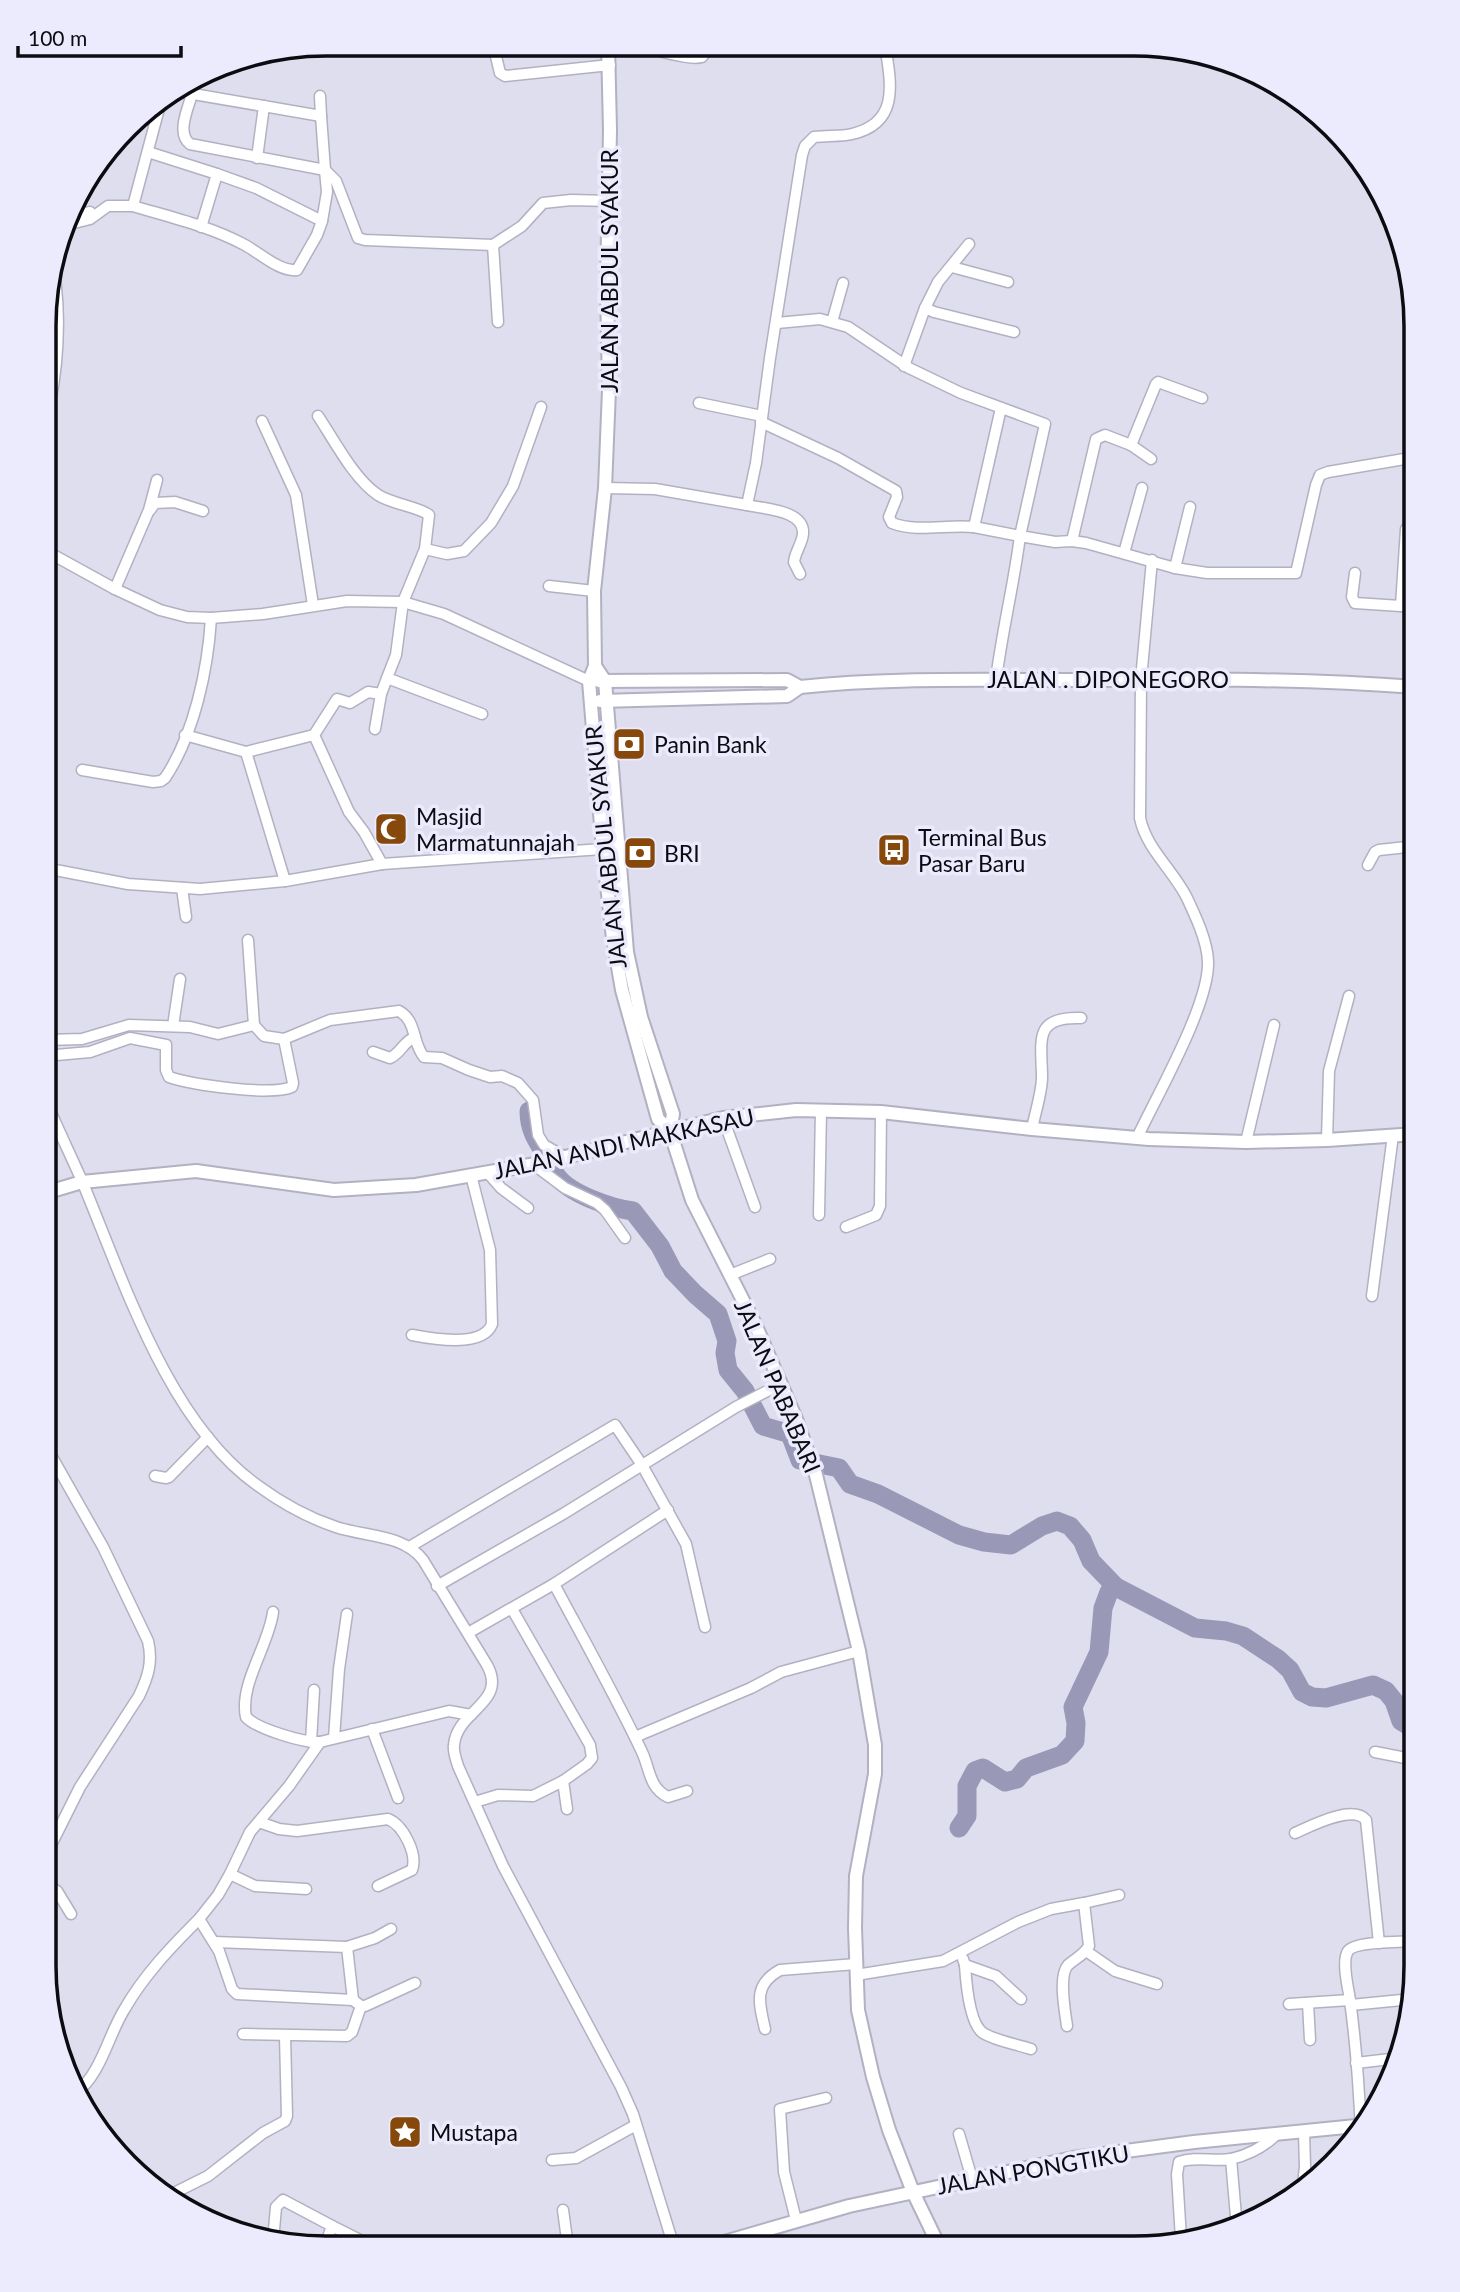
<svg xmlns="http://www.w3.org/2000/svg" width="1460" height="2292" viewBox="0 0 1460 2292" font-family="Lato,sans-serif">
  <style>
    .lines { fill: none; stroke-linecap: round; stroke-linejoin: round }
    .river { stroke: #9998b7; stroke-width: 19 }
    .minor-casing { stroke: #b2b1c2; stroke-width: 13 }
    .tertiary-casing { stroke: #b2b1c2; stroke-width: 16 }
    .minor { stroke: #fff; stroke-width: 10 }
    .tertiary { stroke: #fff; stroke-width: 12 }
    .labels { text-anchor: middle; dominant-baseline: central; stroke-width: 7; stroke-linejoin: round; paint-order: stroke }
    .street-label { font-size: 23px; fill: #0c0b11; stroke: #ebebfd }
    .poi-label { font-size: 23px; fill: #0c0b11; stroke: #ebebfd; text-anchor: start }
    .rim { fill: none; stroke: #0c0b11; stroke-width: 3.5 }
  </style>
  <rect width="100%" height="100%" fill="#dedeef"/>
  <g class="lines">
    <g class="river">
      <path d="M529 1111C529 1129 536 1140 546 1155 550 1161 552 1169 556 1175 569 1194 611 1208 633 1211L660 1246 673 1271 695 1294 718 1314 727 1341 725 1353 728 1370 745 1391 763 1426 790 1434 800 1460 839 1468 850 1484 878 1494 959 1535 984 1542 1011 1545 1042 1526 1057 1521 1070 1526 1082 1540 1091 1561 1116 1587 1195 1628 1226 1631 1243 1636 1278 1659 1290 1670 1302 1692 1312 1697 1326 1698 1373 1685 1386 1691 1394 1701 1401 1721 1416 1730"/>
      <polyline points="959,1828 967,1816 967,1786 975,1771 983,1768 1005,1782 1017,1779 1026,1768 1062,1755 1075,1741 1076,1723 1073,1707 1099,1652 1103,1608 1109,1592 1116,1587"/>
    </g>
    <defs>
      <g id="minor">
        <polyline points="493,44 500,73 505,76 610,65"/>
        <path d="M629 45C649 46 686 61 702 57L710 45"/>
        <polyline points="176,91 321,116 320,96"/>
        <path d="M192 94C188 109 176 133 190 144L325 170 321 116"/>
        <polyline points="148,152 217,174 201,227"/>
        <polyline points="108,155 110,154"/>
        <polyline points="257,158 264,106"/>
        <polyline points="325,170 336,181 358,238 365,240 493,245 522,226 543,203 571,200 610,201"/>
        <path d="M133 206C170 217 209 226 243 244 259 252 279 272 297 270L317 235 322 221 256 188 217 174"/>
        <polyline points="68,217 90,212"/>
        <polyline points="322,221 327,192 325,170"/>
        <polyline points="66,225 90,219 108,206 133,206 161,101"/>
        <polyline points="493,245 498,322"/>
        <polyline points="952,267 1008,282"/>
        <polyline points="925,308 938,282 969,244"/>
        <polyline points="832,322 843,283"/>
        <polyline points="777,323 820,319 848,327 909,368 961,393 1045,424 1020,536 974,527"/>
        <polyline points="46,340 57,340"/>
        <polyline points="904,366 925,308 934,312 1014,332"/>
        <polyline points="699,403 762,416"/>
        <path d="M318 416C334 440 354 479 378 495 392 504 419 507 429 515L425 549 403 602 396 655 387 678 482 714"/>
        <path d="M46 420C58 374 62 314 53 267"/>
        <polyline points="262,421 296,495 313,605"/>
        <path d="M761 422 838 458 896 491 897 497 889 517 892 523C919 533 946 524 974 527L1001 408"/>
        <polyline points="1131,445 1156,384 1158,382 1202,398"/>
        <path d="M605 488 655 489 747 505 756 463 770 358 802 155 805 146 814 137C826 135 840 137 852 134 900 123 891 83 885 45"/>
        <path d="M747 505C764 509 805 510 803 534 802 544 795 552 794 562L800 574"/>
        <polyline points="150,510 155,503 175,502 203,511"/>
        <polyline points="1072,541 1096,439 1105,435 1131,445 1151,459"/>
        <polyline points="425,549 447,554 464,551 491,523 513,486 541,407"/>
        <polyline points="46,551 115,589 160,610 187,617 211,618 263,614 347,601 403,602 444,614 589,681"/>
        <polyline points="1124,553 1142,488"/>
        <polyline points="1175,568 1207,573 1296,573 1316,485 1320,475 1328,472 1416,457"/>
        <polyline points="1355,573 1352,597 1355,603 1416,607"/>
        <polyline points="549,586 594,591"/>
        <polyline points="115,589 149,510 157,480"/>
        <polyline points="1401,606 1406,529"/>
        <path d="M996 680C1002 631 1014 584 1020 536L1055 542 1072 541 1086 543 1175 568 1190 507"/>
        <polyline points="375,729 381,694 387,678"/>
        <polyline points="185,735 246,752 314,735 349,812 364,832 382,864"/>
        <polyline points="314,735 337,699 350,703 368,692 381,694"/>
        <polyline points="246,752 285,881"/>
        <path d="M82 770 153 782 161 781 165 778C194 735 208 669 211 618"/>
        <polyline points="1368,865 1375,852 1379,850 1416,846"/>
        <polyline points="45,868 128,884 200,889 285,881 382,864 617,848"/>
        <polyline points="182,888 186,917"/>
        <polyline points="248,940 254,1025"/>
        <polyline points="173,1026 180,979"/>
        <path d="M45 1040 82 1039 129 1025 190 1027 218 1034 254 1025 264 1036 284 1039 330 1020 399 1011C417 1021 412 1043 424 1057L442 1058 469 1070 490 1077 502 1076 518 1083 533 1100 538 1135 544 1145 565 1157"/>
        <path d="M373 1052 390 1058C401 1053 403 1042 415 1037"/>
        <path d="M45 1056 90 1052 130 1038 166 1045V1070L169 1077C193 1085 271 1096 292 1087L293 1083 284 1039"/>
        <path d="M45 1099C57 1127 70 1154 82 1181 123 1279 168 1422 257 1485 280 1502 309 1518 336 1527 366 1537 403 1534 423 1560L487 1665C508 1703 457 1710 454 1745 453 1752 456 1759 458 1766L503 1866 621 2087 633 2114 674 2247"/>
        <polyline points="723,1118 755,1207"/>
        <path d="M1032 1129C1035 1113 1041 1096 1042 1079 1042 1042 1032 1016 1081 1018"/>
        <path d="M1137 1138C1156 1097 1210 1004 1208 961 1207 940 1195 915 1186 896 1172 869 1146 848 1140 818L1141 679 1152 560"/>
        <polyline points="1327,1140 1329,1071 1349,996"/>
        <polyline points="1246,1142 1274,1025"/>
        <polyline points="533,1164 565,1188 597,1203 605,1210 625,1238"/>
        <polyline points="487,1172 501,1188 528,1208"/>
        <polyline points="819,1215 821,1110"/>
        <polyline points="846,1227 876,1215 880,1206 881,1112"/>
        <polyline points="730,1275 770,1259"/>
        <polyline points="1372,1296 1393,1135"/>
        <path d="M412 1335C433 1339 483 1348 492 1324L490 1250 471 1175"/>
        <polyline points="155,1476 166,1478 169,1477 208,1437"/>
        <path d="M668 1510 554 1584C584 1640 615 1695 642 1752 650 1769 649 1788 668 1797L687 1791"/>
        <polyline points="411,1546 615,1425 642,1465 686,1544 705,1627"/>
        <polyline points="437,1586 563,1514 736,1407 781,1384"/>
        <path d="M273 1612C269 1645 239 1684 246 1717 257 1729 304 1743 320 1742"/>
        <polyline points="468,1633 554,1584"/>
        <polyline points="372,1729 398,1798"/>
        <polyline points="635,1737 751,1688 781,1672 859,1651"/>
        <polyline points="334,1738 339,1669 347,1614"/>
        <polyline points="311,1742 314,1690"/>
        <polyline points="1375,1752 1416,1760"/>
        <polyline points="563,1781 567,1809"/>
        <polyline points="475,1802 498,1795 533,1796 563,1781 587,1764 592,1758 590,1745 512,1609"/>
        <path d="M259 1822 279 1829 297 1831 388 1819C403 1825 418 1854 412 1870L378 1886"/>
        <path d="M1295 1833C1311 1826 1353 1804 1366 1820L1379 1943"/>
        <path d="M44 1859 80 1787 139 1696C148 1677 153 1662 148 1641L103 1547 44 1443"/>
        <polyline points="230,1874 250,1832 289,1786 320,1742 449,1711 471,1715"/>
        <polyline points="44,1882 57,1891 71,1914"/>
        <polyline points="1084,1903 1119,1895"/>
        <polyline points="199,1919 218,1895 230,1874 255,1886 306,1889"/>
        <polyline points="214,1942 347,1947 353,2000"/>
        <polyline points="347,1947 375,1938 391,1929"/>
        <polyline points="1086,1951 1115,1971 1157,1984"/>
        <polyline points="963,1959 965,1965 996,1976 1021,1999"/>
        <path d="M965 1965C966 1981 969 2023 983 2033 996 2041 1016 2044 1031 2049"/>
        <path d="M856 1975 943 1961 1018 1922 1051 1909 1084 1903 1089 1946C1084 1955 1076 1958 1068 1965 1058 1976 1065 2011 1067 2026"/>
        <polyline points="1308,2003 1310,2040"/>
        <polyline points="1289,2004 1350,2000"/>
        <polyline points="1351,2005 1412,1999"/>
        <path d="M765 2029C759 2003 753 1985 780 1970L856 1964"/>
        <polyline points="243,2034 347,2036 352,2032 361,2006"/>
        <polyline points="1356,2063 1399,2058"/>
        <path d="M76 2093C101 2074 108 2036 124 2010 144 1975 171 1947 199 1919L219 1951 232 1989 237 1994 353 2000 361 2006H365L415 1983"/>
        <path d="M1361 2133C1359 2087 1356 2040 1349 1994 1347 1983 1342 1960 1348 1951 1355 1941 1402 1942 1416 1941"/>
        <polyline points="959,2134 972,2179"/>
        <polyline points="1231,2159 1237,2228"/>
        <polyline points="552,2160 576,2158 636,2125"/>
        <polyline points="1302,2192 1305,2167 1304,2132"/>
        <polyline points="166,2197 208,2176 263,2133 285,2121 287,2116 285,2036"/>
        <polyline points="563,2210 568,2247"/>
        <polyline points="796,2220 784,2172 780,2109 826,2098"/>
        <polyline points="332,2226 372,2246"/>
        <path d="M1181 2239 1177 2174 1179 2162C1196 2156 1214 2162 1231 2159 1248 2155 1265 2146 1277 2134"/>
        <polyline points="273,2241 276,2207 283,2200 332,2226 325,2246"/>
        <polyline points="530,2241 530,2247"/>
      </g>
      <g id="tertiary">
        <polyline points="608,45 610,130 607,285 609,390 605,488 594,591 595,666 589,681 603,849 613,938 622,990 658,1119 670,1131 692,1200 755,1324 796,1419 816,1475 859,1651 875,1745 875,1774 856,1876 855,1928 858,2010 873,2077 889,2130 913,2192 940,2248"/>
        <polyline points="595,666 605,681 627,952 641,1017 673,1114 670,1131"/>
        <polyline points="599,681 787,680 800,687"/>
        <path d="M800 687C884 678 970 680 1055 680 1176 679 1295 678 1416 687"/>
        <polyline points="600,701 787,696 800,687"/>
        <polyline points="45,1193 82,1182 196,1171 334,1190 416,1185 541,1163 723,1118 796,1110 881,1112 1032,1129 1149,1139 1246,1142 1327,1140 1416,1134"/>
        <polyline points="707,2247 849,2206 1073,2158 1194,2142 1366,2125"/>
      </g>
    </defs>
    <use href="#minor" class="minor-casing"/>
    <use href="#tertiary" class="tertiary-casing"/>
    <use href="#minor" class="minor"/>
    <use href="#tertiary" class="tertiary"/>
  </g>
  <defs>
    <symbol id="bank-square" viewBox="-11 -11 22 22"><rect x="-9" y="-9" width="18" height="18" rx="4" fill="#86480b" stroke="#ebebfd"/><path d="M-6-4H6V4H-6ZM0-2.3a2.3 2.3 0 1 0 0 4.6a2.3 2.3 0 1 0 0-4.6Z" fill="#fff"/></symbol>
    <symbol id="mosque-square" viewBox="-11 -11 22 22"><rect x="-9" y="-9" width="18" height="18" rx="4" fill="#86480b" stroke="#ebebfd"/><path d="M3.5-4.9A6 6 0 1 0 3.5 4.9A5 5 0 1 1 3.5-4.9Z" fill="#fff"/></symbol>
    <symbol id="bus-square" viewBox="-11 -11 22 22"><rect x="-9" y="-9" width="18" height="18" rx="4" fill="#86480b" stroke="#ebebfd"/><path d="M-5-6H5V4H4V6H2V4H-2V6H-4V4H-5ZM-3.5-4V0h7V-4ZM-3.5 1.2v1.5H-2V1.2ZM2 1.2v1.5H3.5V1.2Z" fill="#fff"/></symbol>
    <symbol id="sight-square" viewBox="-11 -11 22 22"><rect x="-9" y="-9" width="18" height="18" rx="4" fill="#86480b" stroke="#ebebfd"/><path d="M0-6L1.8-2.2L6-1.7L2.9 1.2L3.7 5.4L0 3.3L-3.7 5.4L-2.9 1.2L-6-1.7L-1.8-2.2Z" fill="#fff"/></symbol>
  </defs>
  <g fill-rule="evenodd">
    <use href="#bank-square" x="610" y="725" width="38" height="38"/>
    <use href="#mosque-square" x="372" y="810" width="38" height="38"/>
    <use href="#bus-square" x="875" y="831" width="38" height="38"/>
    <use href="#bank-square" x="621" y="834" width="38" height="38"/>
    <use href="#sight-square" x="386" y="2113" width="38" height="38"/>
  </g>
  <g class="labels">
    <g class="street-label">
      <text transform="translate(609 271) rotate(-90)">JALAN ABDUL SYAKUR</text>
      <text x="1108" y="679">JALAN . DIPONEGORO</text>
      <text transform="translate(605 847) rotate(-96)">JALAN ABDUL SYAKUR</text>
      <text transform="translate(624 1143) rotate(-12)">JALAN ANDI MAKKASAU</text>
      <text transform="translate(778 1386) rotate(67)">JALAN PABABARI</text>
      <text transform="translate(1033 2169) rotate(-10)">JALAN PONGTIKU</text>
    </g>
    <g class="poi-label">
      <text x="654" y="744">Panin Bank</text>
      <text x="416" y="816">Masjid<tspan x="416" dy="26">Marmatunnajah</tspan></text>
      <text x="918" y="837">Terminal Bus<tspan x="918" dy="26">Pasar Baru</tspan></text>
      <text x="664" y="853">BRI</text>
      <text x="430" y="2132">Mustapa</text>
    </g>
  </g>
  <path d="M0 0H1460V2292H0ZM326 56H1134A270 270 0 0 1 1404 326V1966A270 270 0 0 1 1134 2236H326A270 270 0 0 1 56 1966V326A270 270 0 0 1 326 56Z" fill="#ebebfd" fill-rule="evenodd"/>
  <path class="rim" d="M326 56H1134A270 270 0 0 1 1404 326V1966A270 270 0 0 1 1134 2236H326A270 270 0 0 1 56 1966V326A270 270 0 0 1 326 56Z"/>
  <path d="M18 46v10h163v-10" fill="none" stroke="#0c0b11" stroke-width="3.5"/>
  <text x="28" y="46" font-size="21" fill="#0c0b11" stroke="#ebebfd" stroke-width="5" paint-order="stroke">100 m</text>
</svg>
